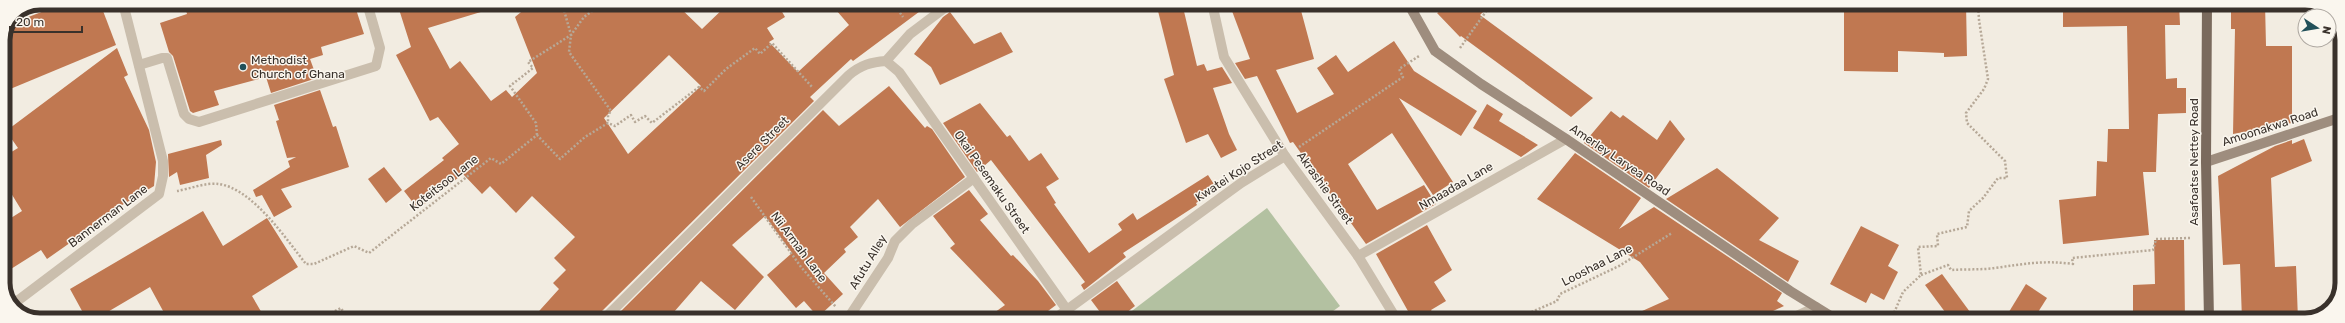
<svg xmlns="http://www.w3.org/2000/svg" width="2345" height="323" viewBox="0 0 2345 323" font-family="Rubik,sans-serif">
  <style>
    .green { fill: #b3c1a1 }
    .building { fill: #c07851; fill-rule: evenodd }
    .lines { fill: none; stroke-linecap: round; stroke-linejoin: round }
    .path { stroke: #b6a897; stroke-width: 2.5; stroke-dasharray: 2 2; stroke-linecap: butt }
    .lane { stroke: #cabead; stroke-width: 10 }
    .street { stroke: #cabead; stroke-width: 10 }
    .secondary { stroke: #9e8d7e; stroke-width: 10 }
    .primary { stroke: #7a6a5d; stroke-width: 10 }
    .poi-dot { fill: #225059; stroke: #faf6ee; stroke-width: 1.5 }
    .labels { text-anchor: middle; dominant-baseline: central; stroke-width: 3; stroke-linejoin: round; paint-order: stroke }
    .poi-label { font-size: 12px; fill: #39312b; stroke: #faf6ee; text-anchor: start }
    .street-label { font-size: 12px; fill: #39312b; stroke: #faf6ee }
    .rim { fill: none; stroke: #39312b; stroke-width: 5 }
  </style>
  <rect width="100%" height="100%" fill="#f2ece1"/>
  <polygon class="green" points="1267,208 1340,306 1321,320 1120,320"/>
  <g class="building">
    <polygon points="65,3 100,3 116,45 3,92 3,40 10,24"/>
    <polygon points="184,3 354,3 364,34 321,47 323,55 310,59 317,78 271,93 266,77 214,91 219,105 193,113 190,111 173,56 169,52 160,23 187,14"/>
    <path d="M397 3H493L494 8 428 28 450 69 460 61 491 101 506 90 512 97 537 73 515 17 532 3H675L702 29 729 3H777L785 17 767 28 774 39 769 42 798 72 849 25 830 3H931L853 61 851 59 810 97 814 101 598 315 597 320H531L559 289 553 283 566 270 554 258 575 237 532 196 516 213 490 186 482 194 463 174 418 209 404 191 444 160 442 158 459 144 438 117 430 121 396 55 411 47ZM669 55 701 86 628 154 604 118Z"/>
    <polygon points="1156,3 1182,3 1197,66 1204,64 1207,71 1222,67 1232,83 1213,88 1229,134 1237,150 1221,158 1208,134 1186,143 1164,79 1174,75"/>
    <polygon points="1229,3 1299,3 1314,59 1276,70 1297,113 1334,94 1317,68 1336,55 1348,72 1394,41 1414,71 1477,111 1461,136 1399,98 1453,182 1433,195 1392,133 1348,164 1377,210 1424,185 1436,204 1366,244 1293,142 1290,143 1257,76 1245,79 1235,63 1250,59"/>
    <polygon points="1452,3 1492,3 1480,15 1593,98 1571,117 1461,36 1460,37 1437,13"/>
    <polygon points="1844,3 1966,3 1967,56 1944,57 1944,53 1898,51 1898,72 1844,71"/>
    <polygon points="2063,3 2179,3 2180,25 2165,25 2166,79 2177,78 2177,88 2186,88 2186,113 2158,114 2156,172 2143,172 2149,235 2063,244 2059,200 2096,196 2097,161 2107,162 2108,129 2129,129 2127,26 2063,27"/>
    <polygon points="2231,3 2265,3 2266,46 2292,46 2292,123 2233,134 2235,29 2231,29"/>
    <polygon points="950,12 974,44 1001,32 1013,52 940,85 931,67 914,54 943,17"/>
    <polygon points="117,48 128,75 124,77 149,130 156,162 154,186 92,223 94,226 47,259 41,250 3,274 3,245 10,241 3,229 3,223 22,211 3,180 3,157 18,148 6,131"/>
    <polygon points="889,86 925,128 927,126 932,129 965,177 900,227 878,199 850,227 858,237 844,249 846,252 824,273 843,294 818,317 804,301 796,308 767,275 792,253 765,216 732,245 764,277 735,310 701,281 667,320 612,320 823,110 839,126"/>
    <polygon points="320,90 333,127 336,126 349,167 281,189 292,207 274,217 262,195 256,197 253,190 290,167 288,161 296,157 287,158 276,121 279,120 274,105"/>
    <polygon points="980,103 1007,137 1010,135 1029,161 1041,153 1059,179 1046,187 1056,203 1054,204 1089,253 1122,230 1118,224 1133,213 1137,220 1208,175 1217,189 1196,203 1197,205 1123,253 1126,257 1084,290 1081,285 1085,282 991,160 977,172 943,123"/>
    <polygon points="1487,104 1503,114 1499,121 1538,145 1521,157 1473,128"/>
    <polygon points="1611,111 1620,118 1623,115 1657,140 1670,120 1685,139 1649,188 1584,143"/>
    <polygon points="2304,139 2312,161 2271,178 2275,267 2296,266 2298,320 2242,320 2240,264 2223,265 2218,176 2275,146 2292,140 2292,144"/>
    <polygon points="221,140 222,145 206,155 209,178 180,185 177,172 169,177 168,154"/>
    <polygon points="1575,153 1641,198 1619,229 1654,207 1782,293 1777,301 1784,306 1754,320 1622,320 1669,299 1640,262 1537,199"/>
    <polygon points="384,167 402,190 386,203 368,179"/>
    <polygon points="1717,168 1779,218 1759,240 1799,261 1788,282 1666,199"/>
    <polygon points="969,190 988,214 980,220 1011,256 1013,255 1038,281 1056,305 1036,320 984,320 1005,305 950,248 955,244 933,216"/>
    <polygon points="203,211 223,246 267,218 298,267 252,296 266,320 168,320 150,287 94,320 87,320 70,289"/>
    <polygon points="1427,225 1452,270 1434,282 1446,301 1431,310 1437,320 1413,320 1376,254"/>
    <polygon points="1861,226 1899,245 1888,266 1898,272 1884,300 1871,293 1866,303 1830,284"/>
    <polygon points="2154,240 2184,240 2185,320 2133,320 2133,285 2155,284"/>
    <polygon points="1942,274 1970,312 1960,320 1951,320 1925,285"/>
    <polygon points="1117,281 1135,306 1117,320 1106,320 1091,300"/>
    <polygon points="2026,284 2047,298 2033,320 2004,320"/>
  </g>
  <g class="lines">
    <g class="path">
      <polyline points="562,3 571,35 569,52 611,111 608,115 608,123"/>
      <polyline points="893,3 903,17"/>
      <polyline points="1460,48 1492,3"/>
      <polyline points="537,135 536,123 510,86 533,68 528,62 571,35 584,17 603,3"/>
      <polyline points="1299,147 1403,77 1399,69 1419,56"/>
      <path d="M177 191C189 189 207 182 219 184 253 189 286 239 306 264H314L354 246 369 253 491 158 501 164 537 135 560 159 585 137 608 123 615 126 631 115 635 122 645 116 652 123 699 87 704 91 726 69 755 48 760 54 772 43 813 88"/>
      <polyline points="751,197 801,267 836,307"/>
      <path d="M1921 275 1948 265 1951 270C1965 269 1981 270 1995 268 2023 264 2044 260 2073 264L2072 258 2153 250 2156 239 2190 238"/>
      <polyline points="317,320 341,308 348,320"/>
      <polyline points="1513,320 1557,301 1560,294 1619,266 1672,233"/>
      <polyline points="1891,320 1903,292 1921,275 1918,247 1938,246 1937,234 1967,227 1969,211 1983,198 1998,178 2007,178 2005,161 1967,123 1966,113 1984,89 1988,79 1979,20 1978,3"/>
    </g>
    <g class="lane">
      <polyline points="139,65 162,58 167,58 184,114 189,119 199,122 376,66 380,48 367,3"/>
      <polyline points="847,320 888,258 895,241 912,224 974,178"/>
    </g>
    <g class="street">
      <polyline points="1212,3 1224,57 1285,156 1358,256 1397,320"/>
      <polyline points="886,61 899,72 1074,320"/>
      <polyline points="1358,256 1566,139"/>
      <polyline points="12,305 159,194 163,176 163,161 123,3"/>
      <path d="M603 320 849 75C861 65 871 62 886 61L910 34 951 3"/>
      <polyline points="1053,320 1241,183 1285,156"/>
      <polyline points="1788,320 1816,307"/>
    </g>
    <g class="secondary">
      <polyline points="1408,3 1435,51 1481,84 1566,139 1790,291 1837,320"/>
      <polyline points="2206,162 2342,117"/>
    </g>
    <polyline class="primary" points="2207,3 2206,162 2209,320"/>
  </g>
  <circle class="poi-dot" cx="243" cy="67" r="4"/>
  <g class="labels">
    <g class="poi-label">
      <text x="251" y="60">Methodist<tspan x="251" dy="14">Church of Ghana</tspan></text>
    </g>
    <g class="street-label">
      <text transform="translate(2270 127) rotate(-18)">Amoonakwa Road</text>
      <text transform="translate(762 143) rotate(-45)">Asere Street</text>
      <text transform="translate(1620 160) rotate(34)">Amerley Laryea Road</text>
      <text transform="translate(2194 162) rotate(-90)">Asafoatse Nettey Road</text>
      <text transform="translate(1239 171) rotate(-33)">Kwatei Kojo Street</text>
      <text transform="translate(992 182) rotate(55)">Okai Pesemaku Street</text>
      <text transform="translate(444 183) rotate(-38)">Koteitsoo Lane</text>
      <text transform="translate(1456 186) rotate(-30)">Nmaadaa Lane</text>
      <text transform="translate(1325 188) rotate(54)">Akrashie Street</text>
      <text transform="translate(108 216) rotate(-37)">Bannerman Lane</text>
      <text transform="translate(799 247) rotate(53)">Nii Armah Lane</text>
      <text transform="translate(868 262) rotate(-59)">Afutu Alley</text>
      <text transform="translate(1597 265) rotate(-27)">Looshaa Lane</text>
    </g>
  </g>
  <path d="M0 0H2345V323H0ZM40 10H2305A30 30 0 0 1 2335 40V283A30 30 0 0 1 2305 313H40A30 30 0 0 1 10 283V40A30 30 0 0 1 40 10Z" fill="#faf6ee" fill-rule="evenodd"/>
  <path class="rim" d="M40 10H2305A30 30 0 0 1 2335 40V283A30 30 0 0 1 2305 313H40A30 30 0 0 1 10 283V40A30 30 0 0 1 40 10Z"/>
  <g transform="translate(2317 28) rotate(102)"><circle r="19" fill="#faf6ee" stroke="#ada7a0"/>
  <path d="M0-3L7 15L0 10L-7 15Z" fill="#225059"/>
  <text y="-6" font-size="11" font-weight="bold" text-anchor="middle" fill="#39312b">N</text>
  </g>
  <path d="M10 26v6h72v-6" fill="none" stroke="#39312b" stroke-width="2"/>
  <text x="16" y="26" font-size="12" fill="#39312b" stroke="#faf6ee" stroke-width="3" paint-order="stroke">20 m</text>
</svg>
